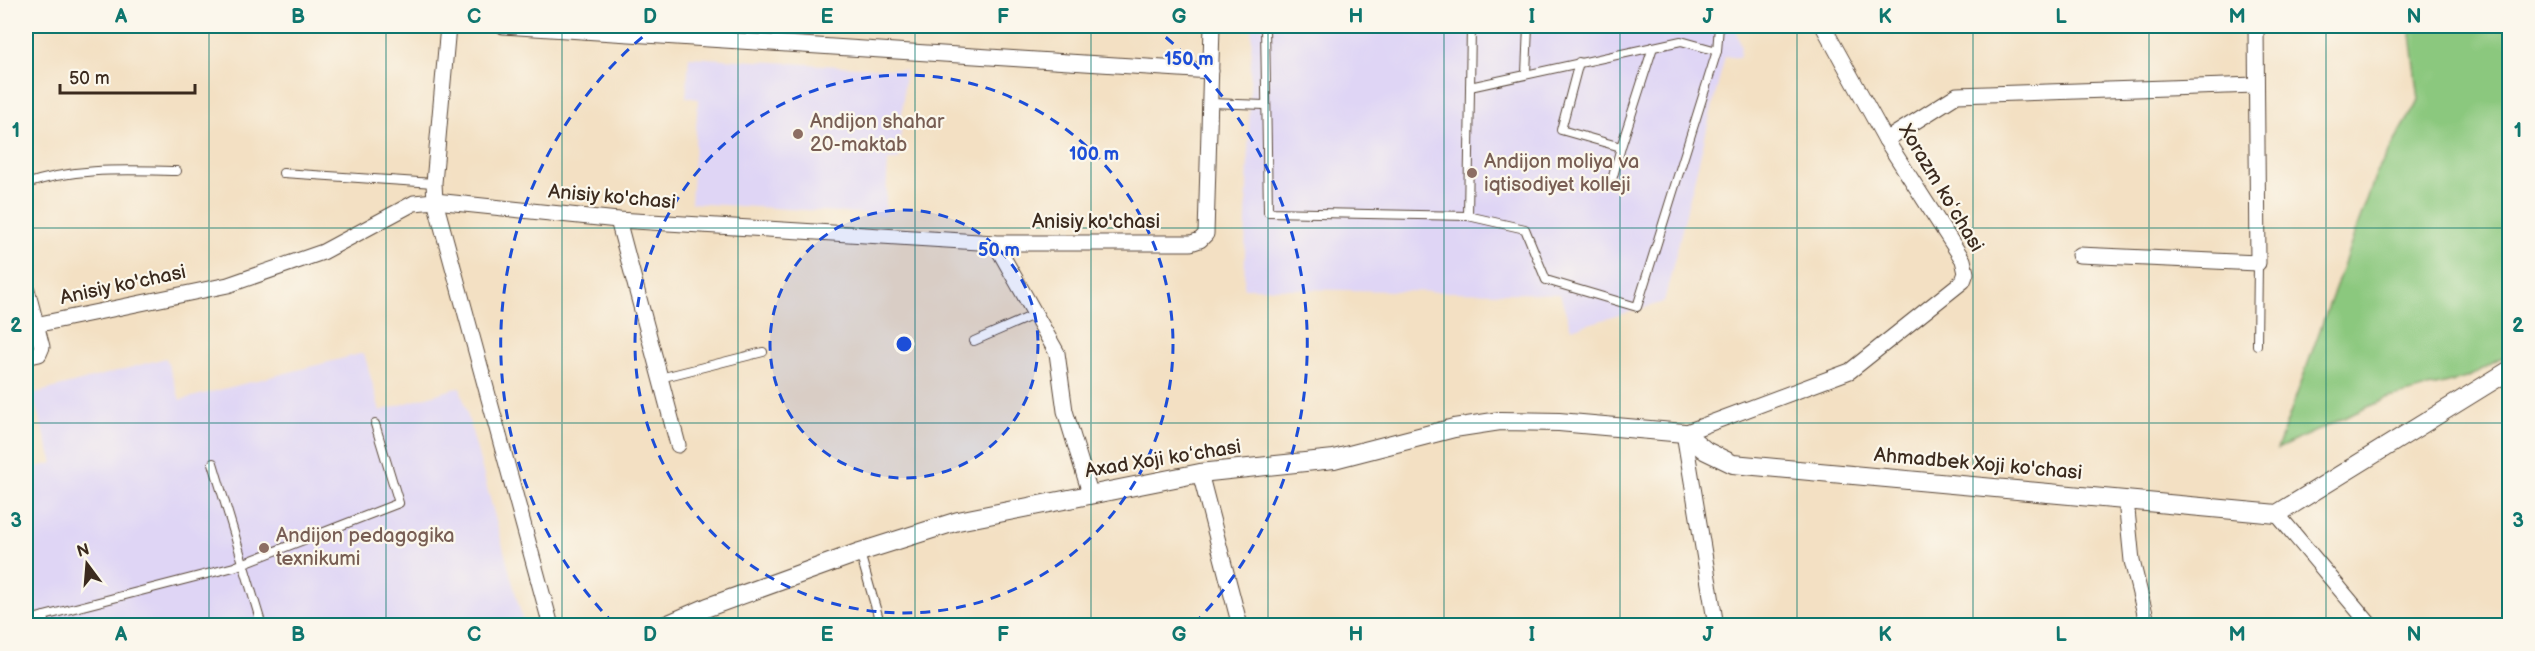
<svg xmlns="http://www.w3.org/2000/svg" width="2535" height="651" viewBox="0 0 2535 651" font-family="'Balsamiq Sans',sans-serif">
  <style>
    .built { fill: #dfd5f5 }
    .green { fill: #8bc87e; stroke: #63794e; stroke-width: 1.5 }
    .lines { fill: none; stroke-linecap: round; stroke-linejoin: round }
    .service-casing { stroke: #574537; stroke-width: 10 }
    .minor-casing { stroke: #574537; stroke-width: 17 }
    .tertiary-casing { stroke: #574537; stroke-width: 20 }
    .service { stroke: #fff; stroke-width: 8 }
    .minor { stroke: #fff; stroke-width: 15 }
    .tertiary { stroke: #fff; stroke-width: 18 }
    .grid { fill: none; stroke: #0f766e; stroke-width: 1.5; stroke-opacity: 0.55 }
    .ring { fill: none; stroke: #1d4ed8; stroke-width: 3; stroke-dasharray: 10 8 }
    .education-dot { fill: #8d6e63; stroke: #fbf7ec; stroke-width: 2 }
    .labels { text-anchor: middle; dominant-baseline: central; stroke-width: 4.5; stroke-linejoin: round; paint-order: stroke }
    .education-label { font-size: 20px; fill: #785e54; stroke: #fbf7ec; text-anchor: start }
    .street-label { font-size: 20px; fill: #3b2a1e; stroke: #fbf7ec }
    .centre { fill: #1d4ed8; stroke: #fbf7ec; stroke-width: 3 }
    .ring-label { font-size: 18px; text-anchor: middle; font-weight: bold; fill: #1d4ed8; stroke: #fbf7ec; stroke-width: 4.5; stroke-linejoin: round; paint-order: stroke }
    .neatline { fill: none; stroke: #0f766e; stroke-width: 2 }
    .grid-label { font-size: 20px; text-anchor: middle; font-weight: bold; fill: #0f766e }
  </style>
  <rect width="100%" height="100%" fill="#fbf7ec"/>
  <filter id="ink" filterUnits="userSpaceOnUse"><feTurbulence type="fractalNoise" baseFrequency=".0167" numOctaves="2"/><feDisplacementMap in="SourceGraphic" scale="12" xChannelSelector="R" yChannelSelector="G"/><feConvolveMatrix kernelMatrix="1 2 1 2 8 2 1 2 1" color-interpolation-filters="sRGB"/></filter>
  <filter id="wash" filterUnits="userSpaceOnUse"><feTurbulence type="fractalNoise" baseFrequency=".008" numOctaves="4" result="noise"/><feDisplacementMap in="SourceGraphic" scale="24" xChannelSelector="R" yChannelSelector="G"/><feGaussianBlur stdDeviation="1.35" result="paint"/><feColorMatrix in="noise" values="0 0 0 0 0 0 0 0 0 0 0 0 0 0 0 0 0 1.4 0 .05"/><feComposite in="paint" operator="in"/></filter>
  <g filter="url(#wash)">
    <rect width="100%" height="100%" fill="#f3e0c3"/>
    <g class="built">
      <polygon points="1252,26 1734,26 1741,46 1739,58 1725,56 1664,302 1571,329 1560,294 1244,288"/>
      <polygon points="689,57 905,70 899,160 888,160 885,215 691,203 698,99 686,97"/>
      <polygon points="364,353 380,411 460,387 524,625 26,625 26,470 53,463 32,394 166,358 180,400"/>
    </g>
    <polygon class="green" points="2410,26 2509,26 2509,354 2467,378 2385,399 2277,449 2377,172 2419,100"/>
  </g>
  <g filter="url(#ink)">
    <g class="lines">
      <defs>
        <g id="service">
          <polyline points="1265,26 1268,212 1468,216 1525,229 1546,280 1637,307 1717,51 1719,26"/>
          <polyline points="1579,62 1561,130 1621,147 1653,47"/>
          <polyline points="1526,74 1528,26"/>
          <polyline points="1470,87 1681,41 1717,51"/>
          <polyline points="1210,103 1265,105"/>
          <polyline points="283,173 434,183"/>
          <polyline points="1612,180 1621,147"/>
          <path d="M26 184C75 167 126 170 177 171"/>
          <polyline points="1468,216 1471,26"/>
          <polyline points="974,341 1036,314"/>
          <polyline points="2257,345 2258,263"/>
          <polyline points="660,378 763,352"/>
          <polyline points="213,463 262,626"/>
          <polyline points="860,553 881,626"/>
          <polyline points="26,621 44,616"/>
          <polyline points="46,626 44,616 234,567 399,503 375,424"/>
        </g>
        <g id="minor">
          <polyline points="448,26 434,183 435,201 551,626"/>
          <polyline points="503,26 1211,71"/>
          <polyline points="1886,140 1957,95 2256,85"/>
          <polyline points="618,220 678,445"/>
          <polyline points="995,243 1057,353 1065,411 1090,493"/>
          <polyline points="2079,255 2258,263 2256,26"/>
          <polyline points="26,286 42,347 39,354 26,357"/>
          <polyline points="35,325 228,285 323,252 414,203 435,201 618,220 995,243 1191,243 1200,240 1206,234 1212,26"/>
          <polyline points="1200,473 1240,626"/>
          <polyline points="2126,500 2132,561 2148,626"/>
          <polyline points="2277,514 2371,626"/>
          <polyline points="1716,626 1684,433 1850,371 1963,281 1966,273 1963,260 1886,140 1823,26"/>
        </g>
        <polyline id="tertiary" points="664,626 708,607 860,552 958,521 1200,473 1334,459 1454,428 1500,421 1559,422 1684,433 1706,451 1733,464 2277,514 2510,370"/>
      </defs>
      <use href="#service" class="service-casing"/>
      <use href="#minor" class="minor-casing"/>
      <use href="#tertiary" class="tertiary-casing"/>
      <use href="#service" class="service"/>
      <use href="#minor" class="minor"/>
      <use href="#tertiary" class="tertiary"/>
    </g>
  </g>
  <path class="grid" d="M209 26V626M386 26V626M562 26V626M738 26V626M915 26V626M1091 26V626M1268 26V626M1444 26V626M1620 26V626M1797 26V626M1973 26V626M2149 26V626M2326 26V626M26 228H2510M26 423H2510"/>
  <circle cx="904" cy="344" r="134" fill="#1d4ed8" fill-opacity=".12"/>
  <g class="ring">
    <circle cx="904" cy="344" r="134"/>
    <circle cx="904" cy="344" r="269"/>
    <path d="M614 624A403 403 0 0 1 656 26M1152 26A403 403 0 0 1 1194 624"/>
  </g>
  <g class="education-dot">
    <circle cx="798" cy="134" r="6"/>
    <circle cx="1472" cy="173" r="6"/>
    <circle cx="264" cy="548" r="6"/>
  </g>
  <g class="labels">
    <g class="education-label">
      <text x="810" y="122">Andijon shahar<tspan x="810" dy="23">20-maktab</tspan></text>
      <text x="1484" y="162">Andijon moliya va<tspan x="1484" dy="23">iqtisodiyet kolleji</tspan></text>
      <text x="276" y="536">Andijon pedagogika<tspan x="276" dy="23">texnikumi</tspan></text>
    </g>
    <g class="street-label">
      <text transform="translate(1941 188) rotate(59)">Xorazm koʻchasi</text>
      <text transform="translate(612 197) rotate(5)">Anisiy ko'chasi</text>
      <text x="1096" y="222">Anisiy ko'chasi</text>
      <text transform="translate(123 285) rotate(-12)">Anisiy ko'chasi</text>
      <text transform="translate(1163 459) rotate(-9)">Axad Xoji koʻchasi</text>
      <text transform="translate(1978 464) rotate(5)">Ahmadbek Xoji ko'chasi</text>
    </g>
  </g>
  <circle cx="904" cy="344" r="9" class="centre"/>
  <g class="ring-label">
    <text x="1189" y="65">150 m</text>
    <text x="1094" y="160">100 m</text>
    <text x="999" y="256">50 m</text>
  </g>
  <rect width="2535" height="651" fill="none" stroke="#fbf7ec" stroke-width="66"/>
  <g transform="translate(87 564) rotate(344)" stroke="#fbf7ec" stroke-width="4.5" paint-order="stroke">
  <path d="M0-4.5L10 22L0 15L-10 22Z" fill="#3b2a1e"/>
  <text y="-9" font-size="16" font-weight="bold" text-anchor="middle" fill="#3b2a1e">N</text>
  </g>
  <path d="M60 84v9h135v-9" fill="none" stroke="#3b2a1e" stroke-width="3"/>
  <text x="69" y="84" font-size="18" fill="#3b2a1e" stroke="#fbf7ec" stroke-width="4.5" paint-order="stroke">50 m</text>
  <rect x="33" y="33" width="2469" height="585" class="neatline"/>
  <g class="grid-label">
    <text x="121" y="23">A</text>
    <text x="298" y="23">B</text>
    <text x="474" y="23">C</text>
    <text x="650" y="23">D</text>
    <text x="827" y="23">E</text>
    <text x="1003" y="23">F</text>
    <text x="1179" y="23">G</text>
    <text x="1356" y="23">H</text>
    <text x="1532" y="23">I</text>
    <text x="1708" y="23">J</text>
    <text x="1885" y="23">K</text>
    <text x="2061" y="23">L</text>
    <text x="2237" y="23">M</text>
    <text x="2414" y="23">N</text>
    <text x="16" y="137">1</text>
    <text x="2518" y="137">1</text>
    <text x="16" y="332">2</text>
    <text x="2518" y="332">2</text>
    <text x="16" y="527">3</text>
    <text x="2518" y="527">3</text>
    <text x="121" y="641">A</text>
    <text x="298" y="641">B</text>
    <text x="474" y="641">C</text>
    <text x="650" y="641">D</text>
    <text x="827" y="641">E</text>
    <text x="1003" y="641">F</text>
    <text x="1179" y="641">G</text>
    <text x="1356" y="641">H</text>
    <text x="1532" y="641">I</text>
    <text x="1708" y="641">J</text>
    <text x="1885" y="641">K</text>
    <text x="2061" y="641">L</text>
    <text x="2237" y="641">M</text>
    <text x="2414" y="641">N</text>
  </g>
</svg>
